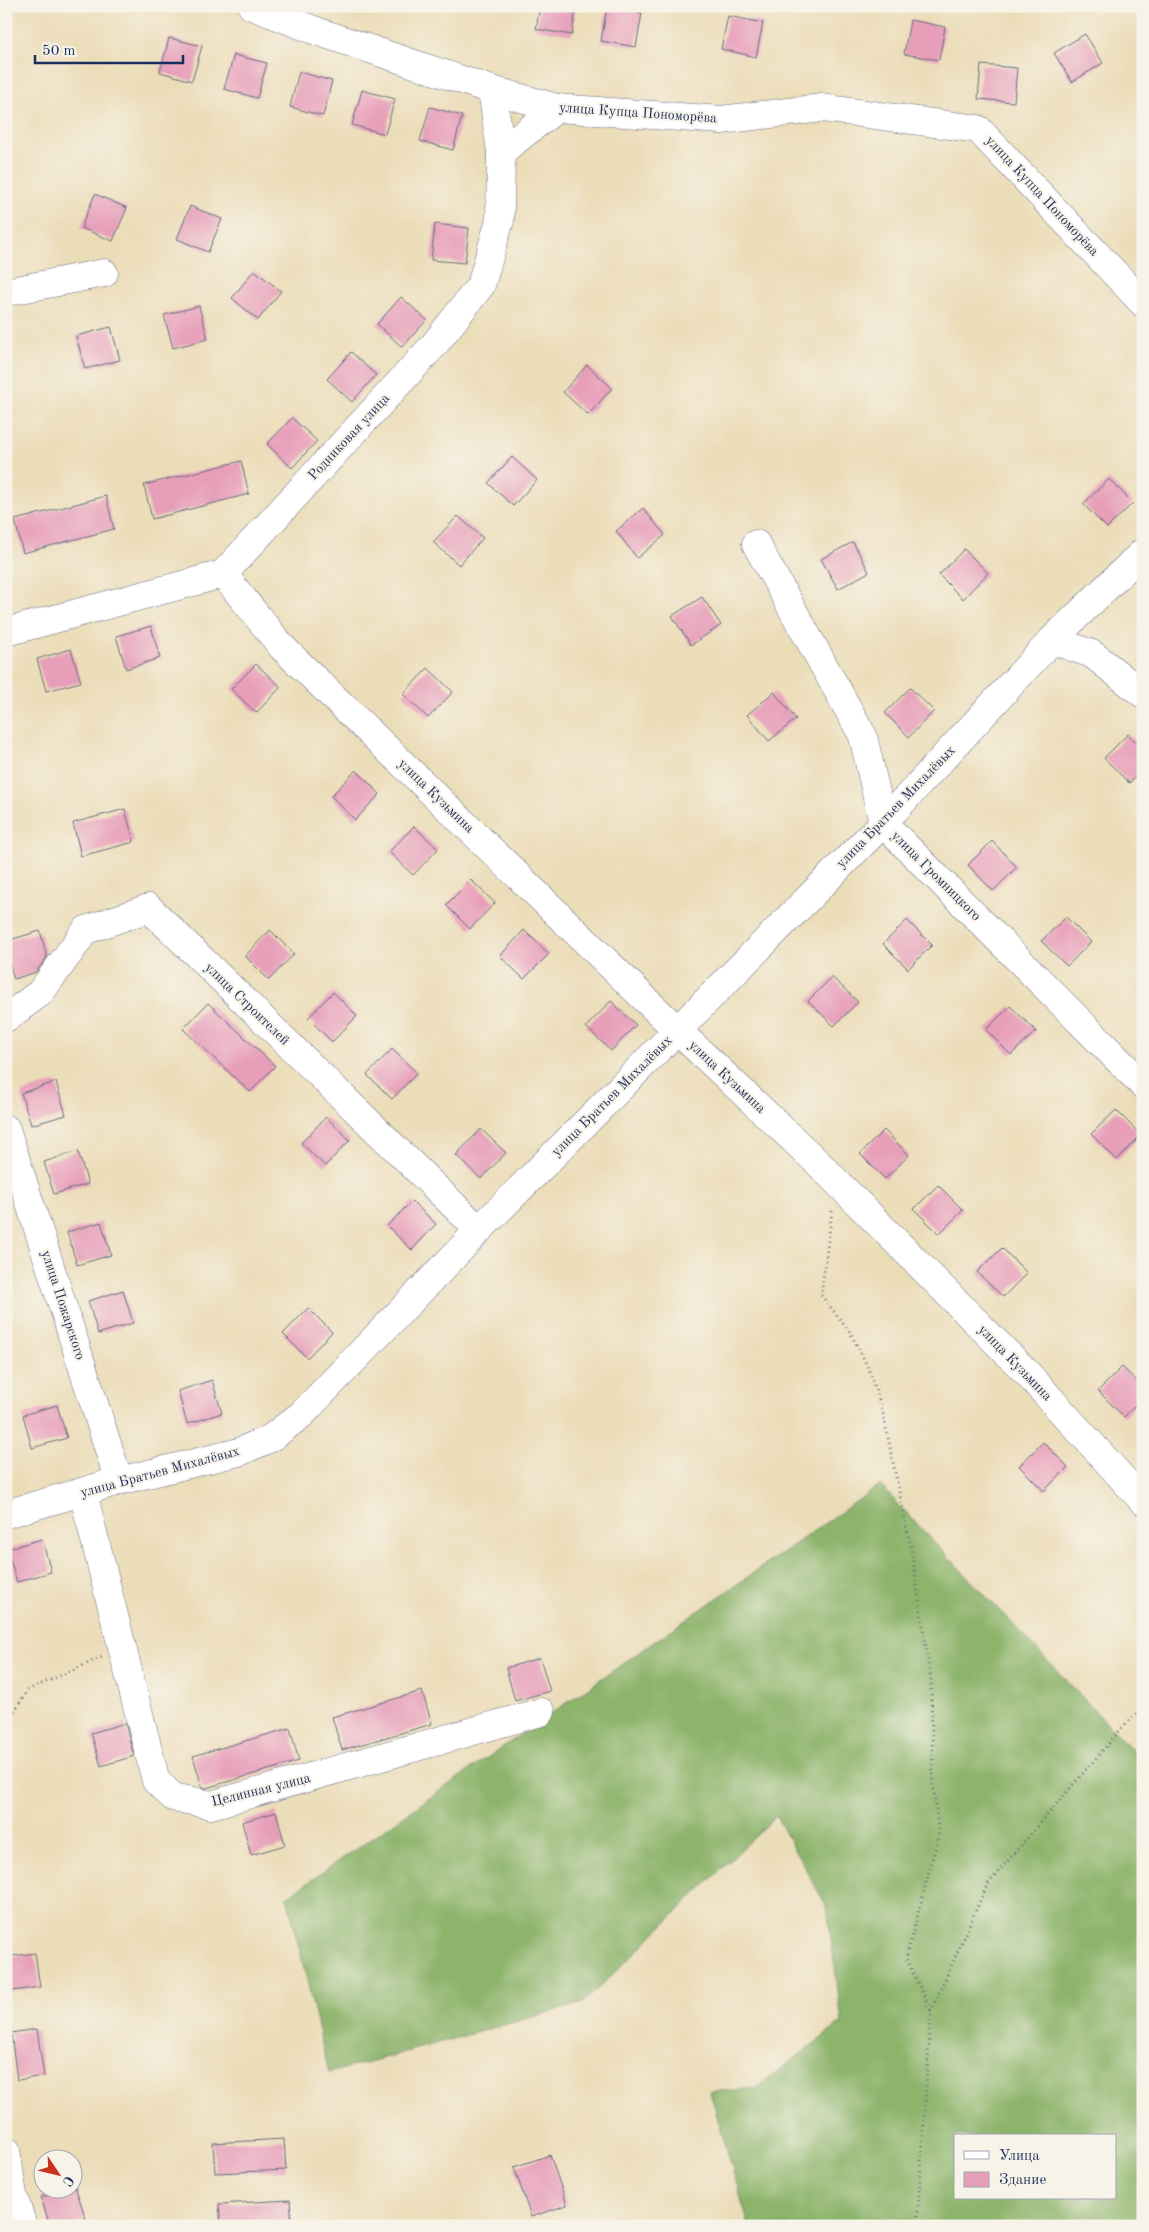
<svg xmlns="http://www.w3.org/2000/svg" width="1149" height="2232" viewBox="0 0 1149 2232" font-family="'Old Standard TT',serif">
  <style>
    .forest { fill: #8cb46a; stroke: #547264; fill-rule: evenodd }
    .building { fill: #e79eb9 }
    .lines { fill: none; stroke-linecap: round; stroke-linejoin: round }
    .minor-casing { stroke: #646c7e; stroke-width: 29 }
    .path { stroke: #646c7e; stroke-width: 3; stroke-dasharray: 1 4; stroke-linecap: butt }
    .minor { stroke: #fff; stroke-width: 28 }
    .labels { text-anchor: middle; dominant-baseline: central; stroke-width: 4; stroke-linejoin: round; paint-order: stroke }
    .street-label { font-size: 14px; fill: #1b2f5e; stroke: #f7f3e8 }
  </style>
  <rect width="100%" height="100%" fill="#f7f3e8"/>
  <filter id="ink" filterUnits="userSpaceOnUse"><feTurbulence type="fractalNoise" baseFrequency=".02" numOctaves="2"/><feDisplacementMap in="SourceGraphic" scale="10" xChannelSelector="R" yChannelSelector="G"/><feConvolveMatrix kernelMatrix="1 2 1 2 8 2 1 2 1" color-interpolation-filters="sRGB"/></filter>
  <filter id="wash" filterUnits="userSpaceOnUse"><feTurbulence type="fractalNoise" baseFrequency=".0096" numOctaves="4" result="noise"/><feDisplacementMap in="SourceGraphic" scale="20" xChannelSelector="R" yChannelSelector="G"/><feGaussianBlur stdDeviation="1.12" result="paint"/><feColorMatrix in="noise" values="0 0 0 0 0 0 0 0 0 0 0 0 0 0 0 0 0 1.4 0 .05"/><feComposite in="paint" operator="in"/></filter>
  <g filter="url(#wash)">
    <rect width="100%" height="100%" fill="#ecddb9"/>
    <path class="forest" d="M880 1485 1143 1761V2226H749L710 2092 757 2088 842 2022 827 1907 776 1816 583 2003 329 2073 287 1897ZM955 2136H1115V2198H955Z"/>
    <g id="blocks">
      <g class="building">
        <polygon points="540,6 576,6 572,35 536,29"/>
        <polygon points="607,7 642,13 636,47 601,41"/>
        <polygon points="728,16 763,23 756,57 721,49"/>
        <polygon points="910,20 945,27 939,60 904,54"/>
        <polygon points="1085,34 1103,63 1072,82 1054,53"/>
        <polygon points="169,38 202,46 192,81 160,72"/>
        <polygon points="234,55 267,63 257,98 224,89"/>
        <polygon points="981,65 1017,68 1014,102 978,99"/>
        <polygon points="299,72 332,81 323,116 290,107"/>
        <polygon points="362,90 395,99 385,134 352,125"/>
        <polygon points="430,107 462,116 453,150 420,141"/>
        <polygon points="95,194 127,208 113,241 81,228"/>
        <polygon points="190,206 222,219 208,252 177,239"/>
        <polygon points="435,224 469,228 465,263 431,260"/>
        <polygon points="254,270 281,291 258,320 232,298"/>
        <polygon points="401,297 427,320 402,347 377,324"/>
        <polygon points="199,306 208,339 173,348 164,315"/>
        <polygon points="111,327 120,360 85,369 76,336"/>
        <polygon points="351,352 376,375 352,402 327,379"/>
        <polygon points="587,365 612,388 588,415 563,392"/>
        <polygon points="292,418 317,441 292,468 267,444"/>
        <polygon points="512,457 537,480 513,506 488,483"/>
        <polygon points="241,461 249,494 152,519 144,485"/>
        <polygon points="1109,479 1133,503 1107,528 1083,504"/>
        <polygon points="106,496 114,529 23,553 15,520"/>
        <polygon points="643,508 665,535 637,558 616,531"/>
        <polygon points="458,516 483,538 459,565 433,542"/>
        <polygon points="853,542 869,572 838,589 821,559"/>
        <polygon points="964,549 988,573 963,599 939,575"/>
        <polygon points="702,597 721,625 691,645 672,616"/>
        <polygon points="151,626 160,658 126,669 116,636"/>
        <polygon points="71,649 81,682 46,691 37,659"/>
        <polygon points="256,664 281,687 256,713 231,689"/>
        <polygon points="428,668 453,692 428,718 403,694"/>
        <polygon points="910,688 934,711 909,737 885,713"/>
        <polygon points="774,692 796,719 769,741 747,715"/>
        <polygon points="1128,734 1143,749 1143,770 1129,783 1104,758"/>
        <polygon points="356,770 380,794 355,820 331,796"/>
        <polygon points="125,809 134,842 81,856 73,823"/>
        <polygon points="414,826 438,849 413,875 389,852"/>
        <polygon points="992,841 1017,867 993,891 968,865"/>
        <polygon points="471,880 495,903 470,929 446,905"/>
        <polygon points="1066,917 1091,942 1067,966 1041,941"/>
        <polygon points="907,920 932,945 908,969 883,944"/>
        <polygon points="270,930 294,954 269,980 245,956"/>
        <polygon points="524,930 549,954 524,979 500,956"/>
        <polygon points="40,931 47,957 36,972 14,979 6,952 6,941"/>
        <polygon points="832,977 858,1002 834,1026 808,1001"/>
        <polygon points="333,992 357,1016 332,1042 308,1018"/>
        <polygon points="611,1001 636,1025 611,1051 586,1027"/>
        <polygon points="208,1003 275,1066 250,1092 183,1029"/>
        <polygon points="1010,1006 1036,1031 1011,1055 986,1030"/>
        <polygon points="392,1049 417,1073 392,1099 367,1075"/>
        <polygon points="56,1082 66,1115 31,1125 21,1093"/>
        <polygon points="1116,1110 1141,1135 1117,1160 1091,1134"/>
        <polygon points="326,1117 350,1140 325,1166 301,1143"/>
        <polygon points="481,1129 506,1153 481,1179 456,1155"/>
        <polygon points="884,1130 909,1155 885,1179 860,1154"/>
        <polygon points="78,1151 88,1184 54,1194 44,1162"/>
        <polygon points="938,1185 963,1210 939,1234 914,1209"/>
        <polygon points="412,1201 436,1224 412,1250 387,1226"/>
        <polygon points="101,1222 111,1255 77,1265 67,1232"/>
        <polygon points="1002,1248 1027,1273 1003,1297 977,1272"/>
        <polygon points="123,1290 133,1323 98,1334 88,1301"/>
        <polygon points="308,1308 332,1332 307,1358 283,1334"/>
        <polygon points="1122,1367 1143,1387 1143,1397 1124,1417 1098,1391"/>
        <polygon points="212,1380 222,1413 187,1424 178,1391"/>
        <polygon points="57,1405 67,1438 32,1448 23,1415"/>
        <polygon points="1043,1442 1068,1467 1044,1491 1019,1466"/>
        <polygon points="42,1539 51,1572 17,1582 7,1549"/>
        <polygon points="540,1658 550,1691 515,1701 506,1668"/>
        <polygon points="422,1691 432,1724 342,1750 332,1717"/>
        <polygon points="125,1723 134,1756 101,1766 91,1733"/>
        <polygon points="290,1728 299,1761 206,1788 202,1787 193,1756"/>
        <polygon points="276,1812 285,1845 251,1855 242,1822"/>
        <polygon points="35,1953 40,1987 6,1992 6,1957"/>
        <polygon points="37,2029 44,2076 17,2080 11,2033"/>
        <polygon points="284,2139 286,2170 215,2173 213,2143"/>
        <polygon points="550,2155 567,2205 531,2217 514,2167"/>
        <polygon points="75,2186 86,2219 65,2226 50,2226 41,2197 72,2190"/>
        <polygon points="290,2200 292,2226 221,2226 219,2204"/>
      </g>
    </g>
  </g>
  <g filter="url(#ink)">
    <use href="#blocks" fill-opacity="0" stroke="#646c7e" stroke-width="1"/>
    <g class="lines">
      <defs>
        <g id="minor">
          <polyline points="252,6 319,32 492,90 557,108 721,120 822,108 978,129 1143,303"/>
          <polyline points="492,90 501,152"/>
          <polyline points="6,292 104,273"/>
          <polyline points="756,544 863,736 883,823 1143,1085"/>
          <polyline points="223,574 282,647 677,1030 817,1162 1026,1372 1143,1501"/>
          <polyline points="6,632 223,574 434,345 481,285 500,220 501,152 557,108"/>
          <polyline points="1052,640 1092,654 1143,694"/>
          <polyline points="6,1018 40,993 86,930 149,908 479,1230"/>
          <polyline points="6,1129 119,1481"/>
          <polyline points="83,1493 156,1781 173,1797 211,1805 541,1712"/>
          <polyline points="6,1514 119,1481 239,1452 271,1438 302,1414 479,1230 883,823 1052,640 1143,552"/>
          <polyline points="6,2150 13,2195 23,2226"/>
        </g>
      </defs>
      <use href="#minor" class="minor-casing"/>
      <g class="path">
        <polyline points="832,1211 821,1295 850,1332 869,1369 883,1413 913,1559 931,1680 933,1782 939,1835 906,1958 931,2011"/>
        <polyline points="6,1724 28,1690 102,1657"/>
        <polyline points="917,2226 931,2011 987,1885 1121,1729 1143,1707"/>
      </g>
      <use href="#minor" class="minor"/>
    </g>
  </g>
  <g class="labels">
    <g class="street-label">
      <text transform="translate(638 113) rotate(4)">улица Купца Пономорёва</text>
      <text transform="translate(1042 196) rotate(47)">улица Купца Пономорёва</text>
      <text transform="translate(349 437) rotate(-47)">Родниковая улица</text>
      <text transform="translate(436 796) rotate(44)">улица Кузьмина</text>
      <text transform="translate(896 807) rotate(-46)">улица Братьев Михалёвых</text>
      <text transform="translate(936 876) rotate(45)">улица Громницкого</text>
      <text transform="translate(247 1004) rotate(44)">улица Строителей</text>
      <text transform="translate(727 1077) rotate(43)">улица Кузьмина</text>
      <text transform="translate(612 1096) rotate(-45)">улица Братьев Михалёвых</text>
      <text transform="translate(63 1305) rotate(72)">улица Пожарского</text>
      <text transform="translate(1015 1363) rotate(46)">улица Кузьмина</text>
      <text transform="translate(160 1472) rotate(-15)">улица Братьев Михалёвых</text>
      <text transform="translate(261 1790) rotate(-14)">Целинная улица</text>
    </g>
  </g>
  <rect width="1149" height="2232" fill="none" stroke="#f7f3e8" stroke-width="25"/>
  <rect x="954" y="2134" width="162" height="65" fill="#f7f3e8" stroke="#9fa5b1"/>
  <rect x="964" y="2151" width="25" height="8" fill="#ffffff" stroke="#9fa5b1"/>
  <text x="999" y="2160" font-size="15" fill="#1b2f5e">Улица</text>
  <rect x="964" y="2172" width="25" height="15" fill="#e79eb9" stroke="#9fa5b1"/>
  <text x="999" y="2184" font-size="15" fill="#1b2f5e">Здание</text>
  <g transform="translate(58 2174) rotate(125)"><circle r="24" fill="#f7f3e8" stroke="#9fa5b1"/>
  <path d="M0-4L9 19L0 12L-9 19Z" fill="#c8321e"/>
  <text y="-8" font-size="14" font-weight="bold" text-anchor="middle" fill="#1b2f5e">С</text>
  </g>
  <path d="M35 55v8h148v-8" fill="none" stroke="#1b2f5e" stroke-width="2.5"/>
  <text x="42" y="55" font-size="15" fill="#1b2f5e" stroke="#f7f3e8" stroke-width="4" paint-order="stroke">50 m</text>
</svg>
